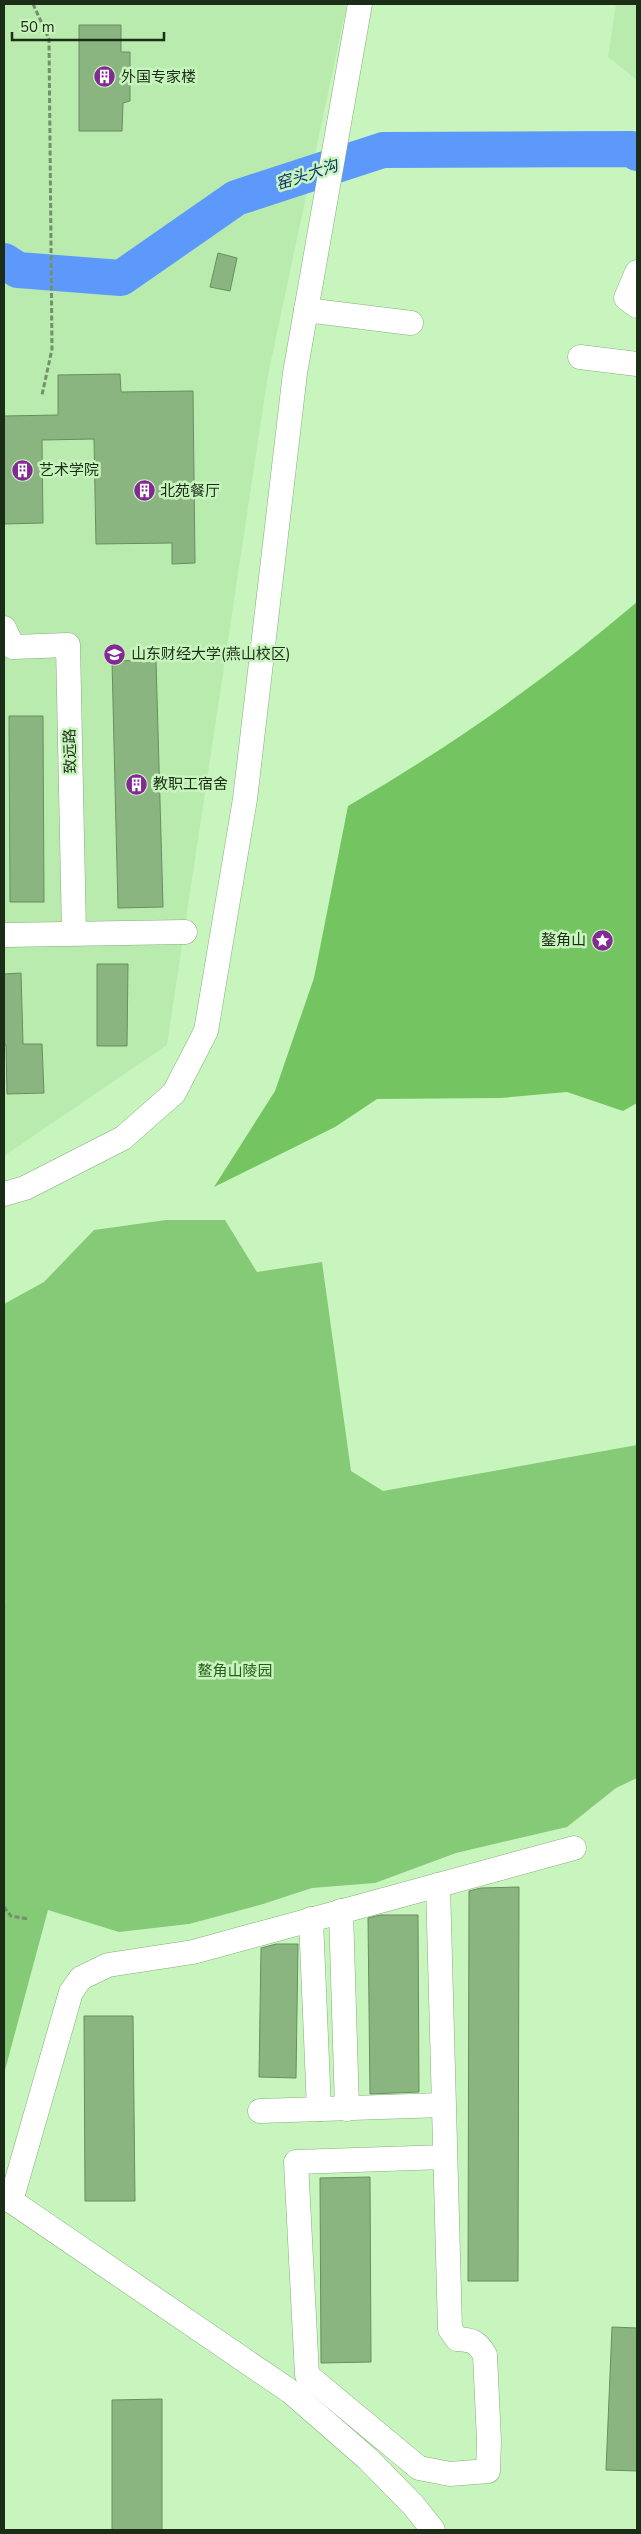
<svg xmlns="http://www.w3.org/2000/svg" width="641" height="2534" viewBox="0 0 641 2534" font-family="'Nunito Sans','Noto Sans SC',sans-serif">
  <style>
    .built { fill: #b9ebae }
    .green { fill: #85ca76 }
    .forest { fill: #74c561 }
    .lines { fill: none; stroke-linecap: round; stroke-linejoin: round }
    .river { stroke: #5d99fb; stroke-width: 36 }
    .building { fill: #8ab581; stroke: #668f5c }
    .minor-casing { stroke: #84af7a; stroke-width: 25 }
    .path { stroke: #72916b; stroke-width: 3; stroke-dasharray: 5 2.5; stroke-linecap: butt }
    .minor { stroke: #fff; stroke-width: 24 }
    .labels { text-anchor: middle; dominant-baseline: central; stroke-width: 5; stroke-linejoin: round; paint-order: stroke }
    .poi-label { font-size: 15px; fill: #1b2c17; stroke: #c8f5bd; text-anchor: start }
    .street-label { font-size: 15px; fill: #1b2c17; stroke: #c8f5bd }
    .park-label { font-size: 15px; fill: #265b19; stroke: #c8f5bd }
    .water-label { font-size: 16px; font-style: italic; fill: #0b306c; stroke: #c8f5bd }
  </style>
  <rect width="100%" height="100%" fill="#c8f5bd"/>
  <g class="built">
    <polygon points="4,4 347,4 268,375 167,1045 4,1156"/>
    <polygon points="616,4 637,4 637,80 608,57"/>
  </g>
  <polygon class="green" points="166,1220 225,1220 257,1272 322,1262 351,1471 383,1491 637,1445 637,1778 616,1788 567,1827 456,1853 375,1883 312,1888 263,1904 189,1924 119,1932 48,1910 4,2074 4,1304 44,1282 94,1230"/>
  <path class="forest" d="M637 602V1103L623 1111 567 1092 501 1098 377 1099 335 1127 214 1187 275 1091 314 978 348 806C450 747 548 678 637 602Z"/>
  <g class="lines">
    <polyline class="river" points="4,261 18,270 121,278 236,198 383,150 632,149 637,153"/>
  </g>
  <g class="building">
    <polygon points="79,25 121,25 121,52 130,52 130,101 123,103 122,131 79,131"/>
    <polygon points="218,253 237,258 230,291 210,287"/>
    <polygon points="120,374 121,392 193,391 195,563 172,564 172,543 96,544 94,439 42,440 43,523 4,524 4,416 58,415 58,375"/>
    <polygon points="156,660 163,907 118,908 112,661"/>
    <polygon points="9,716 43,716 44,902 10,902"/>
    <polygon points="97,964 128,964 127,1046 97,1046"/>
    <polygon points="21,973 23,1044 42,1044 44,1093 7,1094 6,1045 4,1045 4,974"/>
    <polygon points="519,1887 518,2281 468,2281 469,1891 481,1888"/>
    <polygon points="380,1915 418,1915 419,2092 370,2094 368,1918"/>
    <polygon points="276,1944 298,1944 296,2078 259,2077 261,1948"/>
    <polygon points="84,2016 133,2016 135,2201 85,2201"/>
    <polygon points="370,2177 371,2362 321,2363 320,2178"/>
    <polygon points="612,2327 637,2328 637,2471 606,2470"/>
    <polygon points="162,2399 162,2530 112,2530 112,2400"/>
  </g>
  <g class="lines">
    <defs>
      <g id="minor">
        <polyline points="637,272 626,298 637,306"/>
        <polyline points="306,310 411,323"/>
        <polyline points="580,357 637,364"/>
        <polyline points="4,628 13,647 68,645 74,933"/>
        <polyline points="4,935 185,932"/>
        <polyline points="4,1194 25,1188 123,1138 174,1093 206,1031 245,799 295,373 360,4"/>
        <path d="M438 1885 450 2329 457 2339C472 2340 477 2341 485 2355L489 2441 488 2471 450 2474 419 2468 307 2375 296 2162 445 2157"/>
        <polyline points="341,1911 347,2109"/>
        <polyline points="311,1919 319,2109"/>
        <polyline points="260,2111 443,2105"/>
        <polyline points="4,2196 291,2392 368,2459 414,2506 433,2530"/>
        <polyline points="11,2201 71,1992 81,1978 108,1965 193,1952 574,1848"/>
      </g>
    </defs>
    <use href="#minor" class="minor-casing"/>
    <g class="path">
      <polyline points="33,4 49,39 52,349 42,395"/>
      <polyline points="4,1606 4,1607"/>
      <polyline points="4,1907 11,1916 29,1919"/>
    </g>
    <use href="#minor" class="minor"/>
  </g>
  <defs>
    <symbol id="building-disc" viewBox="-11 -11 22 22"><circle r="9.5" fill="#832996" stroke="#c8f5bd"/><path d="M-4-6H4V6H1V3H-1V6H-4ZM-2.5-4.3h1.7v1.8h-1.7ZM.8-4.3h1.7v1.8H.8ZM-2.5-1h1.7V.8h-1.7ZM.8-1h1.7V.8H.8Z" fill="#fff"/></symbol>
    <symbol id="university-disc" viewBox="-11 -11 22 22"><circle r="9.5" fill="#832996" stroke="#c8f5bd"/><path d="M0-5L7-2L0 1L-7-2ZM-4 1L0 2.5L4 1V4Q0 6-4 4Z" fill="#fff"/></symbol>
    <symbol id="sight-disc" viewBox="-11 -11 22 22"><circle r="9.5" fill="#832996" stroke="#c8f5bd"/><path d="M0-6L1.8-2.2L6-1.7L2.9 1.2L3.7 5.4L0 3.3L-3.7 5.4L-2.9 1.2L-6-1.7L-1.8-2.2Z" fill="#fff"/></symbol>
  </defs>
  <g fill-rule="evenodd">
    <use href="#building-disc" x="92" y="64" width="25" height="25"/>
    <use href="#building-disc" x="10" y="458" width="25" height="25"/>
    <use href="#building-disc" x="132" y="478" width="25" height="25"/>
    <use href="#university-disc" x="102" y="642" width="25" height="25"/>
    <use href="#building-disc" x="124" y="772" width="25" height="25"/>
    <use href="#sight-disc" x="590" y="928" width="25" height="25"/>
  </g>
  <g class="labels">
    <g class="poi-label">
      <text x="121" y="77">外国专家楼</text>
      <text x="39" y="470">艺术学院</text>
      <text x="160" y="491">北苑餐厅</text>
      <text x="131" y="654">山东财经大学(燕山校区)</text>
      <text x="153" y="784">教职工宿舍</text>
      <text x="586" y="940" text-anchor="end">鏊角山</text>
    </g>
    <g class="street-label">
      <text transform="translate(70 751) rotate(-91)">致远路</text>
    </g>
    <g class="park-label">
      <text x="235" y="1671">鳌角山陵园</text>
    </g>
    <g class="water-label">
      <text transform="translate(307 175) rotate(-18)">窑头大沟</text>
    </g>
  </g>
  <rect width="641" height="2534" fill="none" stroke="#1b2c17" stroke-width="10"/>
  <path d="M12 32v8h152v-8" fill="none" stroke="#1b2c17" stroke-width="2.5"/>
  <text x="20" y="32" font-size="15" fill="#1b2c17" stroke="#c8f5bd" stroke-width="4" paint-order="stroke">50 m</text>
</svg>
